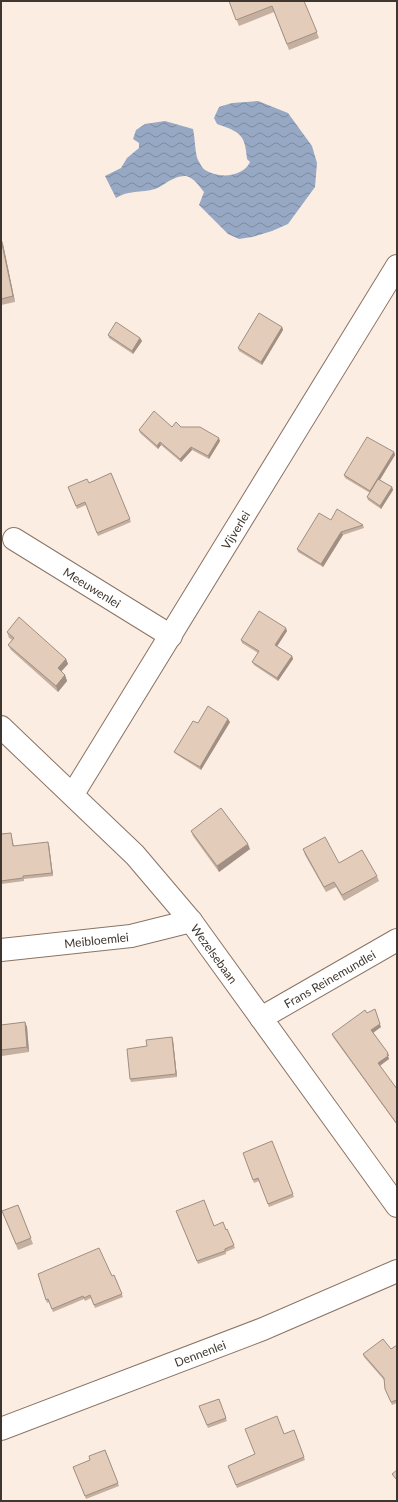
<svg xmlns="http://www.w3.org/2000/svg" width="398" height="1502" viewBox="0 0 398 1502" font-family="Lato,sans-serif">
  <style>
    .water { fill: url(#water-waves) }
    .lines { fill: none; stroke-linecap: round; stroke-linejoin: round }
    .street-casing { stroke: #8a7464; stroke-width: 24 }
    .secondary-casing { stroke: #8a7464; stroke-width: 24 }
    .street { stroke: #fff; stroke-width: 22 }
    .secondary { stroke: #fff; stroke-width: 22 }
    .wall { fill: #c4afa0 }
    .shaded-wall { fill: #a08f82 }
    .building { fill: #e4ccba; stroke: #a08f82 }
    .labels { text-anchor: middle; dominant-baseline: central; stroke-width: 3.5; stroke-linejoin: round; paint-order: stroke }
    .street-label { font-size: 12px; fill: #3f362f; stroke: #fcede2 }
  </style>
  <defs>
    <pattern id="water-waves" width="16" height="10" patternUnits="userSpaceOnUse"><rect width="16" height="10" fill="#97a8c4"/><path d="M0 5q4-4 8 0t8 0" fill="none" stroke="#7d8aa0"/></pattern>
  </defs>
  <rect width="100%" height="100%" fill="#fcede2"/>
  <path class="water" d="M258 101 288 113 312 146 317 163 315 187 288 224 272 231 252 237 239 239 228 234 199 205 204 192C199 186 194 178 186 176 174 175 165 185 155 189 141 193 128 190 116 198L105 176 121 168 127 158 139 148V143L133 139 136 130 145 124 165 121 193 129C195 137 195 154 198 160 200 163 202 168 205 170 219 179 243 177 250 162L247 159C245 134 240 132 217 124L214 118 219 107 232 103Z"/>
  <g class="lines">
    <defs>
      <g id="street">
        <path id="s1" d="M14 539 171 636"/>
        <path id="s2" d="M73 794 397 266"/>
        <path id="s3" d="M1 950 131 936 191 921"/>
        <path id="s4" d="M261 1018 397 940"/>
        <path id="s5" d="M1 1429 263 1329 397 1271"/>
      </g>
      <g id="secondary">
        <path id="s6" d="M1 727 135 855 191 921 397 1206"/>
      </g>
    </defs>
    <use href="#street" class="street-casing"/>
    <use href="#secondary" class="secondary-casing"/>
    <use href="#street" class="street"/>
    <use href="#secondary" class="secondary"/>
  </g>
  <g class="wall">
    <polygon points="229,1 304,1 319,38 289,50 274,12 239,26"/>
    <polygon points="1,238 3,244 15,302 1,305"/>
    <polygon points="282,327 283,330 262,365 239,351 238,348"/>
    <polygon points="108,335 140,338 142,341 133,354 109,338"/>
    <polygon points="172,427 181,427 220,441 209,459 192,450 181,462 161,445 158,449 140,433 139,430"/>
    <polygon points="394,452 395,455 380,480 392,487 393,490 381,509 368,500 367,497 370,493 345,478 344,475"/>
    <polygon points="111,473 131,522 98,536 86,505 77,509 68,487 89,483"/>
    <polygon points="331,520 363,525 364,528 343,535 323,567 298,552 297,549"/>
    <polygon points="287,631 277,646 292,656 293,659 278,681 254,665 252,662 258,653 242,643 241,640"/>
    <polygon points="7,632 66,659 68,664 61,671 65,675 67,681 58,692 11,650 8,645 12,640 9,638"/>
    <polygon points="230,722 201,770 176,754 174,752 198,723"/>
    <polygon points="191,831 250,849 219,872 193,836"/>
    <polygon points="11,833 14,846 49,845 53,876 24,879 24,881 1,884 1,834"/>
    <polygon points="303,849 339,863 377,876 379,881 344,901 336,887 326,892 305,855"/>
    <polygon points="25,1022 27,1027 29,1052 2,1056 2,1063 1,1063 1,1025"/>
    <polygon points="381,1027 373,1032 389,1056 388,1056 389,1059 380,1066 397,1089 397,1125 333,1037 332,1034"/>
    <polygon points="172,1037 173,1040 177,1077 131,1082 130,1079 147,1046"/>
    <polygon points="272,1141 294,1197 269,1207 259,1181 254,1183 243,1153"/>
    <polygon points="18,1205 33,1244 18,1250 2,1211"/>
    <polygon points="176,1211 214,1226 226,1230 227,1229 235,1248 226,1252 226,1254 198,1264"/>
    <polygon points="38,1274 112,1276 114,1275 123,1297 95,1308 91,1298 85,1301 84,1299 53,1312 49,1302 47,1303"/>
    <polygon points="397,1345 397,1403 392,1405 385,1389 384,1380 364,1357 363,1354 391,1349"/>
    <polygon points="219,1399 227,1421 208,1428 199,1406"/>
    <polygon points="294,1430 305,1460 237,1488 228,1466 255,1454 284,1434"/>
    <polygon points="105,1450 119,1486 86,1499 73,1467 90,1460"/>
  </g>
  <g class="shaded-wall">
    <polygon points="1,238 3,244 15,302 13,296"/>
    <polygon points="282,327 283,330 262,365 261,362"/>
    <polygon points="140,338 142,341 133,354 132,351"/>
    <polygon points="219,438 220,441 209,459 208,456"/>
    <polygon points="160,442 161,445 158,449 157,446"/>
    <polygon points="191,447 192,450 181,462 180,459"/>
    <polygon points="394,452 395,455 371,494 370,491"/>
    <polygon points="392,487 393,490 381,509 380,506"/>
    <polygon points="341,532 343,535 323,567 321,564"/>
    <polygon points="286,628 287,631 276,648 275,645"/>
    <polygon points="292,656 293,659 278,681 277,678"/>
    <polygon points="66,659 68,664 60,673 58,668"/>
    <polygon points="65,675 67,681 58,692 56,686"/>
    <polygon points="228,719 230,722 201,770 200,767"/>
    <polygon points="48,842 49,845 53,876 52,873"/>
    <polygon points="248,844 250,849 219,872 217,866"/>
    <polygon points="376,1012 381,1027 373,1033 371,1030"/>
    <polygon points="25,1022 27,1027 29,1052 27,1047"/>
    <polygon points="172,1037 173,1040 177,1077 176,1074"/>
    <polygon points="388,1053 389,1056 388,1056 389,1059 379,1066 378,1063"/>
    <polygon points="1,1054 2,1056 2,1063 1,1059"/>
  </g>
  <g class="building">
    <polygon points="229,1 304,1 317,32 287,44 272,6 236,20"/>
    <polygon points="1,239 13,296 1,299"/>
    <polygon points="259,313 282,327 261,362 238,348"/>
    <polygon points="116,322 140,338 132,351 108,335"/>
    <polygon points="154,411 172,427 176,422 181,427 200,427 219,438 208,456 191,447 180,459 160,442 157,446 139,430"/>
    <polygon points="367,437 394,452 370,491 344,475"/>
    <polygon points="111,473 130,519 97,533 85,502 76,506 68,487 87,479 89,483"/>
    <polygon points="378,479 392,487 380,506 367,497"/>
    <polygon points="337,509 363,525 341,532 321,564 297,549 319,513 331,520"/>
    <polygon points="259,611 286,628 275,645 292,656 277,678 252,662 259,651 241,640"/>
    <polygon points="19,617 66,659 58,668 65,675 56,686 8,645 14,638 7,632"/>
    <polygon points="208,706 228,719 200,767 174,752 193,721 198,723"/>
    <polygon points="221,808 248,844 217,866 191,831"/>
    <polygon points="11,833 13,846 48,842 52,873 23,876 23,878 1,881 1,834"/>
    <polygon points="325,837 339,863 362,850 377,876 342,895 334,882 324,887 303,849"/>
    <polygon points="375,1009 380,1024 371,1030 388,1053 387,1054 388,1056 378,1063 397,1089 397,1124 332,1034 365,1010 367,1013"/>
    <polygon points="25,1022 27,1047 1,1050 1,1025"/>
    <polygon points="172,1037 176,1074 130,1079 127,1049 147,1046 146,1040"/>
    <polygon points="272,1141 293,1194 268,1204 258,1178 253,1180 243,1153"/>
    <polygon points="204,1200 214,1226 223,1222 226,1230 227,1229 234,1245 225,1249 225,1251 197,1261 176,1211"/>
    <polygon points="18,1205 31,1238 16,1244 2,1211"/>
    <polygon points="99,1248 112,1276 114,1275 122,1294 94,1305 90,1295 84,1298 83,1296 52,1309 48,1299 46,1300 38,1274"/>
    <polygon points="383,1339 391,1349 397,1345 397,1400 391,1402 385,1389 384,1378 363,1354"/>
    <polygon points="219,1399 226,1418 207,1425 199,1406"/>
    <polygon points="277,1416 284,1434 294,1430 304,1457 236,1485 228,1466 255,1454 245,1429"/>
    <polygon points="105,1450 118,1483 85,1496 73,1467 90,1460 89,1456"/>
    <polygon points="397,1470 397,1480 392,1474"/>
  </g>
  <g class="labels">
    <g class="street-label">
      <text stroke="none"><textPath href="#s2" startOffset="310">Vijverlei</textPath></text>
      <text stroke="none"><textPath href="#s1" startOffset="92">Meeuwenlei</textPath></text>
      <text stroke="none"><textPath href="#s3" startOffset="96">Meibloemlei</textPath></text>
      <text stroke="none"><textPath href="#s6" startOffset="312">Wezelsebaan</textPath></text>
      <text stroke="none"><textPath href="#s4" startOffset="79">Frans Reinemundlei</textPath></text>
      <text stroke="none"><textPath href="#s5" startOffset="213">Dennenlei</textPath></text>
    </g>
  </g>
  <rect width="398" height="1502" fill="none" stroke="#3f362f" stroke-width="4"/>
</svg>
